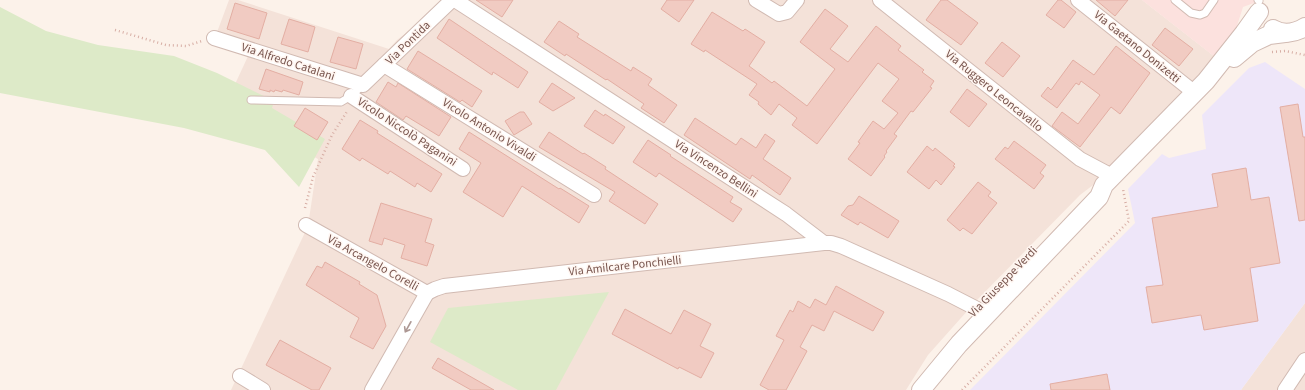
<svg xmlns="http://www.w3.org/2000/svg" width="1305" height="390" viewBox="0 0 1305 390" font-family="'Source Sans 3',sans-serif">
  <style>
    .residential { fill: #f4e2d9 }
    .commercial { fill: #fce1de }
    .education { fill: #eee6f9 }
    .green { fill: #ddeac8 }
    .building { fill: #f1cbc2; stroke: #e3aea3 }
    .lines { fill: none; stroke-linecap: round; stroke-linejoin: round }
    .service-casing { stroke: #d1bab2; stroke-width: 9 }
    .minor-casing { stroke: #d1bab2; stroke-width: 16 }
    .tertiary-casing { stroke: #d1bab2; stroke-width: 20 }
    .path { stroke: #d7aea5; stroke-width: 2.5; stroke-dasharray: 1 3; stroke-linecap: butt }
    .service { stroke: #fff; stroke-width: 7 }
    .minor { stroke: #fff; stroke-width: 14 }
    .tertiary { stroke: #fff; stroke-width: 18 }
    .oneway { stroke: #ad9894 }
    .labels { text-anchor: middle; dominant-baseline: central; stroke-width: 3; stroke-linejoin: round; paint-order: stroke }
    .street-label { font-size: 12px; fill: #77544d; stroke: #fff6f1 }
  </style>
  <rect width="100%" height="100%" fill="#fcf2ea"/>
  <g class="residential">
    <polygon points="229,0 238,0 389,49 397,40 449,0 1142,0 1215,57 1121,169 1101,179 1080,195 977,300 928,355 906,390 231,390 308,226 318,159 224,108 249,54 213,43"/>
    <polygon points="1305,303 1305,390 1241,390"/>
  </g>
  <polygon class="commercial" points="1142,0 1255,0 1254,3 1243,7 1235,32 1215,57"/>
  <polygon class="education" points="1265,62 1305,89 1305,303 1241,390 970,390 1135,223 1128,189 1162,154 1169,158 1206,149 1202,115 1249,68"/>
  <g class="green">
    <polygon points="0,7 46,31 98,45 174,56 217,73 274,101 272,108 325,139 299,187 265,150 184,128 0,93"/>
    <polygon points="609,292 556,390 518,390 430,342 448,308"/>
  </g>
  <g class="building">
    <polygon points="476,0 513,0 502,17"/>
    <polygon points="667,0 694,0 679,22 661,9"/>
    <polygon points="941,0 947,0 978,23 961,45 926,20"/>
    <polygon points="1058,0 1061,0 1076,12 1064,28 1046,15"/>
    <polygon points="1096,0 1128,0 1115,16"/>
    <polygon points="235,3 267,13 259,39 227,29"/>
    <polygon points="825,9 848,26 830,49 848,62 876,26 901,46 898,50 924,70 922,72 934,81 930,87 932,88 913,112 911,111 894,134 897,136 886,151 887,152 884,156 885,157 871,176 848,159 860,143 858,142 873,121 884,129 898,113 882,101 899,79 878,63 817,144 792,125 797,118 779,104 771,115 758,104 759,102 749,95 757,84 705,50 704,52 691,44 712,12 743,31 745,29 765,42 749,66 772,83 774,81 807,106 835,69 800,42"/>
    <polygon points="289,19 315,27 308,52 281,44"/>
    <polygon points="449,19 528,72 518,88 493,72 492,75 437,38"/>
    <polygon points="559,21 579,34 577,37 631,71 633,67 652,79 648,85 677,105 664,123 641,108 644,104 607,79 606,80 566,54 565,56 544,42"/>
    <polygon points="1165,28 1193,49 1179,66 1152,45"/>
    <polygon points="338,37 363,44 356,69 330,62"/>
    <polygon points="1002,42 1020,56 1003,77 985,63"/>
    <polygon points="1116,46 1150,73 1120,114 1111,107 1080,147 1052,126 1062,112 1078,124 1100,95 1081,81 1079,85 1076,83 1057,108 1041,96 1048,87 1051,90 1073,60 1094,75"/>
    <polygon points="418,51 482,91 472,107 462,100 460,102 407,69"/>
    <polygon points="266,69 303,82 299,95 283,90 282,92 275,90 274,92 270,90 270,92 259,89"/>
    <polygon points="388,82 396,87 398,83 451,117 439,136 406,116 403,120 376,102"/>
    <polygon points="552,83 575,98 553,111 539,102"/>
    <polygon points="967,89 987,104 969,127 950,112"/>
    <polygon points="1298,104 1303,137 1305,137 1305,220 1299,221 1280,107"/>
    <polygon points="305,108 328,122 317,140 294,126"/>
    <polygon points="595,110 604,116 605,114 625,127 613,144 584,126"/>
    <polygon points="520,112 524,112 532,124 514,135 505,121"/>
    <polygon points="695,118 736,145 741,138 756,148 765,134 775,141 763,159 791,178 780,195 752,175 750,179 684,135"/>
    <polygon points="360,120 378,131 377,133 442,174 431,192 417,183 415,187 390,171 388,174 362,158 360,161 342,149"/>
    <polygon points="469,132 559,189 560,188 589,206 579,223 522,186 503,217 463,192 481,163 459,149"/>
    <polygon points="549,132 583,154 584,153 606,167 605,169 658,204 645,224 609,201 615,192 539,147"/>
    <polygon points="648,140 671,155 670,156 733,197 730,202 742,209 733,222 659,173 656,177 633,162"/>
    <polygon points="1014,141 1046,165 1040,173 1044,176 1034,189 995,159 1005,147 1008,149"/>
    <polygon points="927,146 933,151 935,148 955,164 953,166 955,167 941,185 936,180 929,189 907,172"/>
    <polygon points="1246,168 1251,200 1269,197 1280,263 1250,268 1258,321 1204,330 1201,315 1152,323 1146,287 1163,285 1152,218 1218,207 1212,174"/>
    <polygon points="978,182 991,192 988,196 997,203 972,234 963,228 960,231 947,220"/>
    <polygon points="859,196 899,221 888,238 860,222 858,225 841,215 848,206 853,205"/>
    <polygon points="381,203 432,219 425,242 434,245 427,266 401,258 405,245 384,238 382,245 369,241"/>
    <polygon points="325,262 360,282 359,284 377,295 386,326 373,349 350,337 359,318 306,285 317,266 322,268"/>
    <polygon points="836,286 884,312 873,331 834,311 824,331 812,325 800,347 807,351 786,390 769,390 760,385 784,340 776,336 790,310 793,312 798,301 810,308 815,299 826,305"/>
    <polygon points="625,309 671,334 684,310 711,324 700,346 714,353 701,378 679,367 678,369 612,334"/>
    <polygon points="280,340 331,368 319,390 312,390 266,365"/>
    <polygon points="438,358 494,390 471,390 432,368"/>
    <polygon points="1107,374 1110,390 1051,390 1050,384"/>
  </g>
  <g class="lines">
    <defs>
      <g id="service">
        <polyline points="1175,0 1191,13 1200,15 1205,13 1214,0"/>
        <polyline points="1258,0 1259,1"/>
        <polyline points="251,100 341,102 351,96 363,85"/>
      </g>
      <g id="minor">
        <polyline points="455,0 786,214 824,243 831,243 841,246 948,294 987,314"/>
        <polyline points="756,0 779,14 787,12 797,0"/>
        <polyline points="880,0 1080,159 1112,176"/>
        <polyline points="1078,0 1195,93"/>
        <polyline points="214,38 363,85 452,0"/>
        <polyline points="384,65 594,195"/>
        <polyline points="351,96 463,169"/>
        <polyline points="306,225 427,293"/>
        <polyline points="427,293 435,289 444,286 824,243"/>
        <polyline points="240,376 263,390"/>
        <polyline points="372,390 427,293"/>
        <polyline points="1285,390 1305,360"/>
      </g>
      <g id="tertiary">
        <path d="M1273 29C1283 35 1295 33 1305 27"/>
        <polyline points="1234,58 1252,43 1269,35 1285,33"/>
        <polyline points="921,390 959,344 1099,197 1104,185 1108,181 1206,81 1244,33 1259,12"/>
      </g>
    </defs>
    <use href="#service" class="service-casing"/>
    <use href="#minor" class="minor-casing"/>
    <use href="#tertiary" class="tertiary-casing"/>
    <g class="path">
      <polyline points="115,30 166,45 186,46 202,41"/>
      <polyline points="1272,52 1285,51 1305,55"/>
      <polyline points="305,208 313,177 332,135 348,110"/>
      <polyline points="962,390 1129,221 1123,189"/>
    </g>
    <use href="#service" class="service"/>
    <use href="#minor" class="minor"/>
    <use href="#tertiary" class="tertiary"/>
  </g>
  <defs><path id="oneway-shaft" d="M-6 0H5M1.5-3L5.5 0L1.5 3" fill="none" stroke-width="1.6" stroke-linecap="round" stroke-linejoin="round"/></defs>
  <use class="oneway" href="#oneway-shaft" transform="translate(408 327) rotate(119)"/>
  <g class="labels">
    <g class="street-label">
      <text transform="translate(408 43) rotate(-44)">Via Pontida</text>
      <text transform="translate(1137 47) rotate(39)">Via Gaetano Donizetti</text>
      <text transform="translate(288 62) rotate(18)">Via Alfredo Catalani</text>
      <text transform="translate(994 91) rotate(39)">Via Ruggero Leoncavallo</text>
      <text transform="translate(489 130) rotate(32)">Vicolo Antonio Vivaldi</text>
      <text transform="translate(407 132) rotate(33)">Vicolo Niccolò Paganini</text>
      <text transform="translate(716 169) rotate(33)">Via Vincenzo Bellini</text>
      <text transform="translate(373 263) rotate(29)">Via Arcangelo Corelli</text>
      <text transform="translate(625 266) rotate(-6)">Via Amilcare Ponchielli</text>
      <text transform="translate(1003 282) rotate(-46)">Via Giuseppe Verdi</text>
    </g>
  </g>
</svg>
